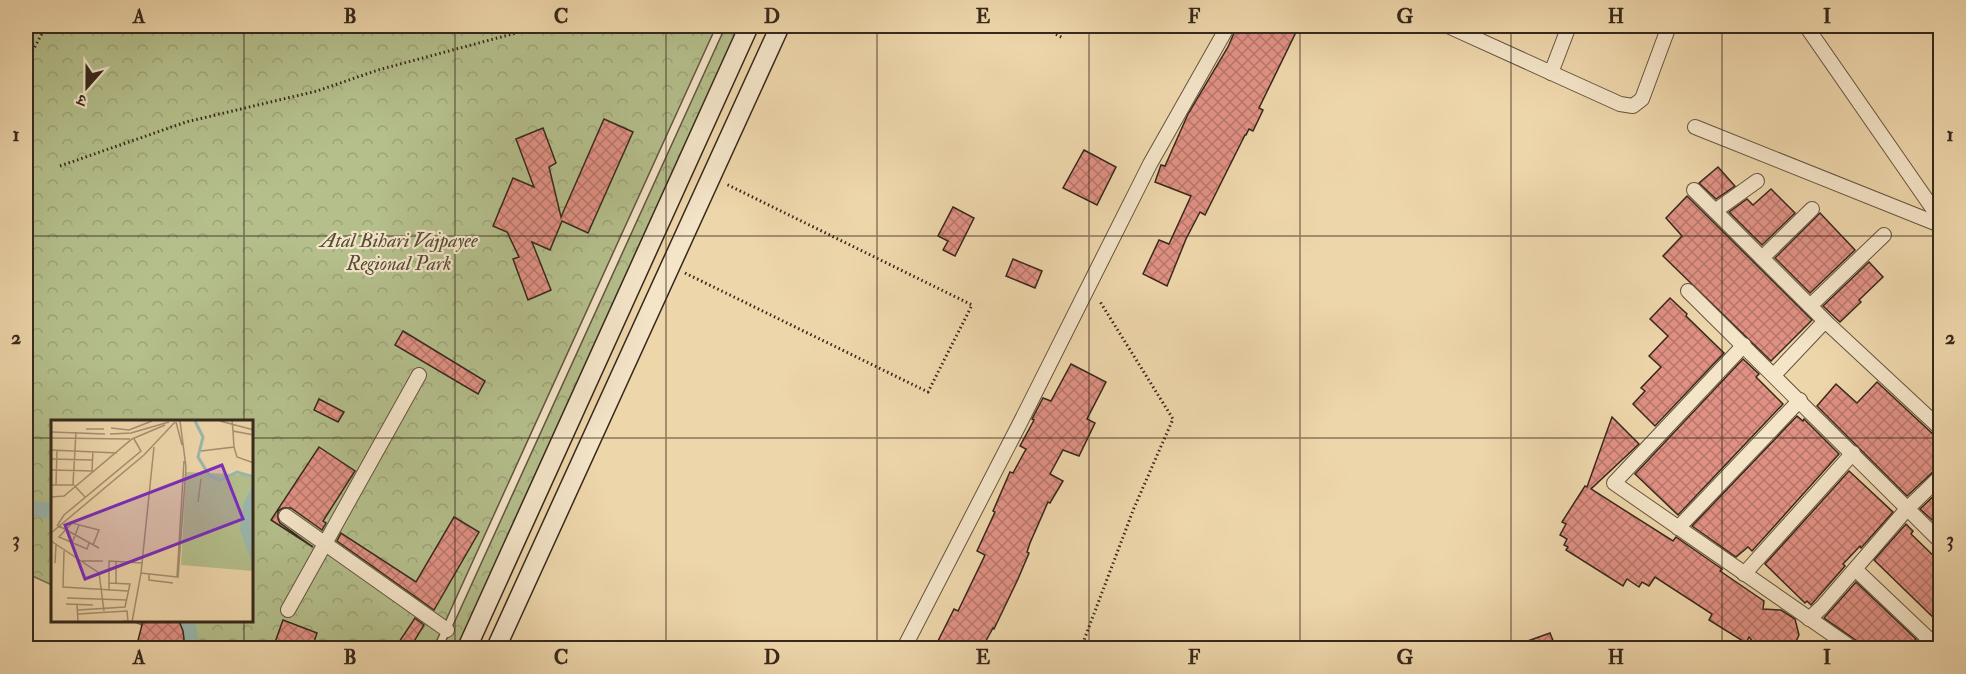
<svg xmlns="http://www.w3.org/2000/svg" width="1966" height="674" viewBox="0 0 1966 674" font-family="'IM FELL Double Pica','Noto Serif Devanagari',serif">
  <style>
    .forest { fill: url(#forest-crowns); stroke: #757454; stroke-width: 1.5 }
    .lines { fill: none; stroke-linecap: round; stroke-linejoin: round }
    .canal { stroke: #9ab8ae; stroke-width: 16 }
    .building { fill: url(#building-cross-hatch); stroke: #36281b; stroke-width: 1.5 }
    .lane-casing { stroke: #64543f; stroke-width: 10 }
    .street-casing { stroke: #64543f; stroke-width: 16 }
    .secondary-casing { stroke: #36281b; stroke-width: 21 }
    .path { stroke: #36281b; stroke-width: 3; stroke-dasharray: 1.5 3; stroke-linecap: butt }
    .lane { stroke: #f4e4c8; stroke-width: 7 }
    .street { stroke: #f4e4c8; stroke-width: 14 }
    .secondary { stroke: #f4e4c8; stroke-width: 18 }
    .grid { fill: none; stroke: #36281b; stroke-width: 1.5; stroke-opacity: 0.55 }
    .labels { text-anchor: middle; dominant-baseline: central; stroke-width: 4.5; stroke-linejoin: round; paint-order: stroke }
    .park-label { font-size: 20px; font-style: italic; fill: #564e37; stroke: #f4e4c8 }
    .inset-river { fill: none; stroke: #9ab8ae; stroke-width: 3 }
    .inset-road { fill: none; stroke: #a49071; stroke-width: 1.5 }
    .view { fill: #7b2cbf; fill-opacity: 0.15; stroke: #7b2cbf; stroke-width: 3 }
    .inset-edge { fill: none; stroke: #36281b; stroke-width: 3 }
    .neatline { fill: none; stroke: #36281b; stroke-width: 2 }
    .grid-label { font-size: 20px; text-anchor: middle; font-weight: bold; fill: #36281b }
  </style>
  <defs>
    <pattern id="forest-crowns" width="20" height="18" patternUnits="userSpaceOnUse" patternTransform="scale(1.5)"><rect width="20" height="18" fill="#b4bf8c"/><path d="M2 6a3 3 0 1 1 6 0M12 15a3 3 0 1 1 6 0" fill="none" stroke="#9ba478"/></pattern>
    <pattern id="building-cross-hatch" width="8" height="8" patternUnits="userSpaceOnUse" patternTransform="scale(1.5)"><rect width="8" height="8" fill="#e19184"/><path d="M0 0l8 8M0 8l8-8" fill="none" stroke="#b7766b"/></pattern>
  </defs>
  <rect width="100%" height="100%" fill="#eed6ab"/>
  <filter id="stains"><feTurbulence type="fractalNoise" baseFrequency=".00333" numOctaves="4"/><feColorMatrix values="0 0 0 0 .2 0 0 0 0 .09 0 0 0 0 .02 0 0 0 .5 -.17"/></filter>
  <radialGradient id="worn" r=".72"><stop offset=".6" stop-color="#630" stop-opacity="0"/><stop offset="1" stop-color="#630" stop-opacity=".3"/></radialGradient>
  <polygon class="forest" points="26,26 749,26 467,648 195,648 135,622 252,622 252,422 52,422 52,585 26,573"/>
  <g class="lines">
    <g class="canal">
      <polyline points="26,508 52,511"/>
      <polyline points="187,622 192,648"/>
    </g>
  </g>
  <g class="building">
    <polygon points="1237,26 1299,26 1259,108 1263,110 1253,131 1249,129 1246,135 1245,135 1205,215 1200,212 1186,239 1167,286 1143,274 1159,240 1169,244 1191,196 1155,182 1161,165 1165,166 1188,114 1228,47"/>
    <polygon points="604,119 633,132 588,233 562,221 550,250 532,242 551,290 528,300 513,259 519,257 507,232 493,226 513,178 534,187 516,139 543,128 556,163 549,167 561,217"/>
    <polygon points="1084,150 1116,167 1097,205 1063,188"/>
    <polygon points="1718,167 1735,186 1716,199 1699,183"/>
    <polygon points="1771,189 1795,213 1762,245 1729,212 1747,199 1753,205"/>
    <polygon points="1687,196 1812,320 1771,361 1663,256 1682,236 1666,218"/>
    <polygon points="953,207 974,218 955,256 943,250 948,241 938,236"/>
    <polygon points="1820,213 1855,250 1810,293 1775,258"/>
    <polygon points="1013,259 1042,271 1035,288 1006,276"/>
    <polygon points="1869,262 1883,277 1859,300 1861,302 1840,322 1823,306"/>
    <polygon points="1670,298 1687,314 1686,316 1724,353 1655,426 1633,404 1645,391 1641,388 1661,367 1649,356 1668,336 1650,319"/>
    <polygon points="403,331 485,381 478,394 395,345"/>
    <polygon points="1743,359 1759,374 1756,377 1783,404 1678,515 1635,474"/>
    <polygon points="1071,364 1106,382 1087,419 1095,423 1079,456 1063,450 1050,474 1063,481 1050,503 1048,502 1030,543 1027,552 1029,553 1018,579 994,629 993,628 982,648 939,648 940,645 937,643 954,609 958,611 985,555 977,551 995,512 993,511 1010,472 1013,473 1026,449 1020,446 1034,420 1032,419 1043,398 1051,401"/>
    <polygon points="1877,382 1934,435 1941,438 1941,468 1934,471 1907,496 1817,406 1836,384 1857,403"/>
    <polygon points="319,399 344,412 338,422 314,410"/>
    <polygon points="1797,416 1803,421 1804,419 1839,454 1752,551 1748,547 1736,557 1692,526"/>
    <polygon points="1612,417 1639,444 1591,489 1673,541 1676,537 1722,569 1720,571 1764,601 1763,609 1781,610 1795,619 1799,635 1793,648 1758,648 1749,637 1746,643 1709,620 1712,614 1655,577 1649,586 1642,582 1639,587 1627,579 1623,586 1566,550 1568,547 1564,545 1567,539 1560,535 1566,524 1562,522 1585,486 1587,487"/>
    <polygon points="319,447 355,471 323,521 326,523 322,530 291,508 283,508 278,511 278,519 280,523 313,547 271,520"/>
    <polygon points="1849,471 1893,512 1861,548 1860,546 1843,564 1845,566 1811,605 1807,601 1805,603 1765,564"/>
    <polygon points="1941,489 1941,528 1920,509"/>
    <polygon points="454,517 479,532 434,610 337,541 341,533 416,582"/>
    <polygon points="1906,524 1913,531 1911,534 1941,563 1941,625 1874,560"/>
    <polygon points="1856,582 1916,639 1906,648 1862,648 1857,641 1824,618"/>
    <polygon points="415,618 424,625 410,648 395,648"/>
    <polygon points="283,620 317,633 312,648 273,648"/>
    <polygon points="143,621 179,621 183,631 185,648 136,648"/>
    <polygon points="1550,633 1556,648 1511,648 1511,647"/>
  </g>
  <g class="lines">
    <defs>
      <polyline id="lane" points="438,648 721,26"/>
      <g id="street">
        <polyline points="1448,26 1620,104 1633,106 1642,99 1669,26"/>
        <polyline points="1806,26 1940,219"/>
        <polyline points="1551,73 1569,26"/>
        <polyline points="1695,127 1940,225"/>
        <polyline points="1694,190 1825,321"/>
        <polyline points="1715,211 1757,181"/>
        <polyline points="1762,258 1812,209"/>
        <polyline points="1688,291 1940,541"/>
        <polyline points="1810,306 1884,235"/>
        <polyline points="1744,345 1614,483 1852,648"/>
        <polyline points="1774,375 1825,321 1940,428"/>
        <polyline points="286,516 447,630"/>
        <polyline points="1678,528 1800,400"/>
        <polyline points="1855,569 1932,642"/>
        <polyline points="1744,574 1853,453"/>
        <polyline points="288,610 419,375"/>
        <polyline points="1809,619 1822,607 1907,509 1940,477"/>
        <polyline points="904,648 1020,423 1150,164 1228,26"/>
        <polyline points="1917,648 1940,639"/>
      </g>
      <g id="secondary">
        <polyline points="467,648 749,26"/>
        <polyline points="496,648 780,26"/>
      </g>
    </defs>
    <use href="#lane" class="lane-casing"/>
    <use href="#street" class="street-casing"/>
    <use href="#secondary" class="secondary-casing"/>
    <g class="path">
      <polyline points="1040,26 1063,38"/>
      <polyline points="26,63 46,26"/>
      <polyline points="60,166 186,122 317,91 378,70 542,26"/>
      <polyline points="685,273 928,392 972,305 726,184"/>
      <polyline points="1081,648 1134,508 1173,419 1099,300"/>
    </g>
    <use href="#lane" class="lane"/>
    <use href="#street" class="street"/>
    <use href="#secondary" class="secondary"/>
  </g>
  <path class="grid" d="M244 26V422M455 26V648M666 26V648M877 26V648M1089 26V648M1300 26V648M1511 26V648M1722 26V648M26 236H1940M26 438H52M252 438H1940M244 622V648"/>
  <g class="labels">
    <g class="park-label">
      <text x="399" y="240">Atal Bihari Vajpayee<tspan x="399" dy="23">Regional Park</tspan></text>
    </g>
  </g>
  <g transform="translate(51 420)">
    <rect width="202" height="202" fill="#eed6ab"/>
    <path d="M135 52 201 55 202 151 130 145Z" fill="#b4bf8c"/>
    <path d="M202 64 203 145H202L189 110 192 85Z" fill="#9ab8ae"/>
    <path class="inset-river" d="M144 1 152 17 147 37 158 55 169 60 186 52 203 57"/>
    <path class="inset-road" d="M169 1 203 10M181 1 182 11 203 15M125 2 131 25M60 8 78 10 101 1M35 9H53M0 12 54 14M25 12 22 64 34 77M59 14 80 13 118 2M0 18 79 19M103 27 90 153 126 157M183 27 186 37 203 43M0 30 66 33M150 31 183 27 182 11M0 39 41 40M0 50 43 51M41 50 42 31M0 65H22M5 65 6 30M0 77 13 76 81 19 114 5M147 82 150 59M6 106 13 95 90 31 83 19M8 106 48 128M0 113 93 35 124 2M0 121 48 153 53 191M21 123 28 105M38 123 36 129 8 117 21 103 48 110 42 125M13 131 12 167 77 171M31 141H52M65 141V163M4 143 5 125M98 153V160L122 163M126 157 133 41M127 158 135 47 129 1M58 163V141L92 143M16 178 76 180M15 184 42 185M26 184 27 202M27 190 74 187 79 164 58 163V170M27 194 76 191 77 202M72 201 96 202M81 202 90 153"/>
    <path class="view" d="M171 45 192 99 34 159 14 105Z"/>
    <rect width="202" height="202" class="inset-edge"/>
  </g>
  <rect width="1966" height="674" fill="none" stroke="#eed6ab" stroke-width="66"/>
  <g transform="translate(87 87) rotate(201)" stroke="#f4e4c8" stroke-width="4.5" paint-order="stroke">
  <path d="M0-4.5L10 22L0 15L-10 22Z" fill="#36281b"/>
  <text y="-9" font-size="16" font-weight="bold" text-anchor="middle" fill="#36281b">उ</text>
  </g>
  <rect x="33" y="33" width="1900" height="608" class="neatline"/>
  <g class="grid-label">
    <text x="139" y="23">A</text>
    <text x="350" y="23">B</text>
    <text x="561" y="23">C</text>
    <text x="772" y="23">D</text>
    <text x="983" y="23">E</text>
    <text x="1194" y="23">F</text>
    <text x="1405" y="23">G</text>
    <text x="1616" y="23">H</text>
    <text x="1827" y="23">I</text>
    <text x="16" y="141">1</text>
    <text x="1950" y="141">1</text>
    <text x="16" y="344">2</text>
    <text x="1950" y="344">2</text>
    <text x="16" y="546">3</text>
    <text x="1950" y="546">3</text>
    <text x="139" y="664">A</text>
    <text x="350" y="664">B</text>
    <text x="561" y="664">C</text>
    <text x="772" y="664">D</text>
    <text x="983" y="664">E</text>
    <text x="1194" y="664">F</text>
    <text x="1405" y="664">G</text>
    <text x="1616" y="664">H</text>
    <text x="1827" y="664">I</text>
  </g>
  <rect width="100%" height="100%" filter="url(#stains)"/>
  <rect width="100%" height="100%" fill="url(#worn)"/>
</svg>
